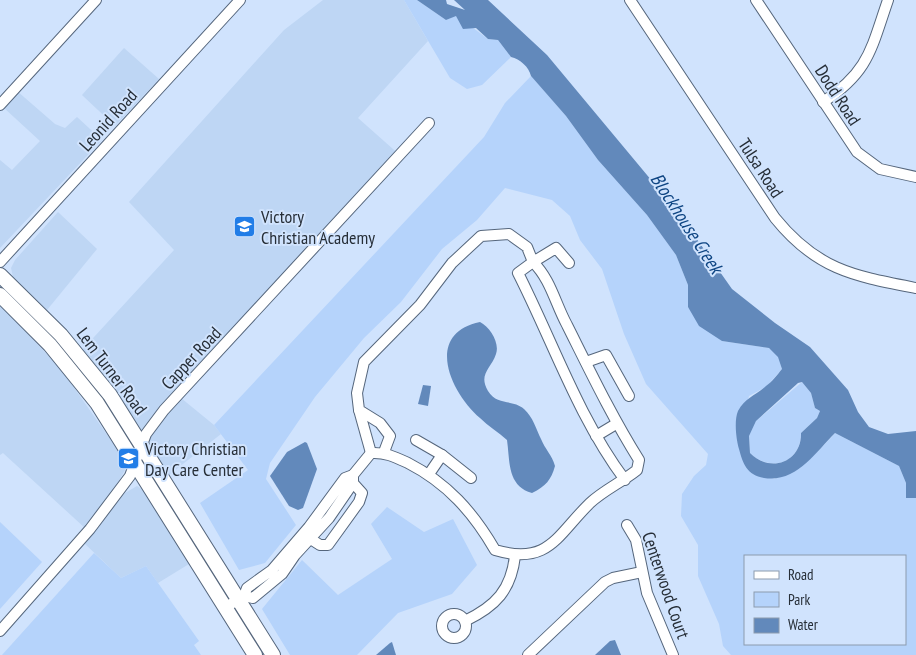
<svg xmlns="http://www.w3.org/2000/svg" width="916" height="655" viewBox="0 0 916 655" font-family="'PT Sans Narrow',sans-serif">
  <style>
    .built { fill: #bed6f4 }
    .green { fill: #b5d3fb; fill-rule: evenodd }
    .water { fill: #6289bb; fill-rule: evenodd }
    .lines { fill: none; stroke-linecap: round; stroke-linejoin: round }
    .minor-casing { stroke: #55667c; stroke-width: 12 }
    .major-casing { stroke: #55667c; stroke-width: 16 }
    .minor { stroke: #fff; stroke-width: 10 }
    .major { stroke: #fff; stroke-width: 14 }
    .labels { text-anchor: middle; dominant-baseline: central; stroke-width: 4; stroke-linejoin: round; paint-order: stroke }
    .street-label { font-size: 18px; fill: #262e37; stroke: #d0e3fd }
    .poi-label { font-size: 18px; fill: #262e37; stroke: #d0e3fd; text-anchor: start }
    .water-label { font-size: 19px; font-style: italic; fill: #0d4482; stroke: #d0e3fd }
  </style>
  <rect width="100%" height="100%" fill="#d0e3fd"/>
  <g class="built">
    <polygon points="323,0 404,0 428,41 358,118 402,157 181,398 214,425 221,434 169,475 123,402 83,349 174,250 129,202 284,30"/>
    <polygon points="124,48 159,79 115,126 82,95"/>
    <polygon points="17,91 55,124 65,128 77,117 102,140 0,248 0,160 12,170 40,141 3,107"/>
    <polygon points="58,212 97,249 47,310 13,277 11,268 15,260"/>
    <polygon points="0,305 61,369 124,459 125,470 117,484 85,528 3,453 0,455"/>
    <polygon points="137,486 143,490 189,564 158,583 146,566 121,578 84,543 125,493"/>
  </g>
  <g class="green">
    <polygon points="404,0 417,0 446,20 456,15 488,39 498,40 511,57 482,85 467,89 450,78"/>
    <path d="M531 76 566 116 598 160 647 215 676 255 688 285V307L722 341 769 348 779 357 782 369 766 387 749 396 737 441 774 479C801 470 816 454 835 433L899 466 906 483V498H916V655H731L723 646 719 624 698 576V545L681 516 682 494 694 476 706 465 708 454 646 384 624 334 602 269 580 240 570 216 552 200 505 188 477 220 442 249 401 302 364 338 315 397 270 463 266 479 296 525 265 563 239 570 200 503 248 470 214 425 484 137 505 103ZM745 556H905V644H745Z"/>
    <path d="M802 382 811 393 815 408 820 411 817 418 801 433C801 463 770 473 750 453L749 435 756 421Z"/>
    <polygon points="387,507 424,532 453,519 477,565 452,594 398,613 357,655 290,655 262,609 302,560 338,595 392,559 371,524"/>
    <polygon points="0,522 42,562 0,609"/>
    <polygon points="94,553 121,578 146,566 199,641 194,645 201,655 2,655"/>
  </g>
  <g class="water">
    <path d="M417 0H446L447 4 465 10 454 0H488L547 55 677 211 732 289 775 323 810 347 848 390 858 412 869 427 888 434 916 431V498H906V483L899 466 835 433C815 453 796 483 764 478 747 475 743 464 739 449 736 439 734 420 738 411 745 398 756 395 766 386 772 382 777 375 782 369L778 357 769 348 722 341 699 326 688 307V285L676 255 647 215 598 160 566 116 531 76C529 67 520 59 511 57L498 40 488 39 476 28 463 29 456 16 446 20ZM802 382 811 393 815 408 820 411 817 418 801 433C802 462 770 474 750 453L749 436 756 421 798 383Z"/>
    <path d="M480 322C490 327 500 343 496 354 491 369 478 374 488 391 497 406 513 399 524 409 533 417 536 429 541 439 545 449 552 455 555 466 551 480 546 486 532 493 507 486 510 461 507 440 498 432 488 426 480 418 450 392 424 334 480 322Z"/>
    <polygon points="423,385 431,386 428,406 418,404"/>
    <polygon points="305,442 307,443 317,469 303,508 298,510 289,506 270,476 287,452"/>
    <polygon points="615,640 621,655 595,655 610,641"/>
    <polygon points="392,642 396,655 376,655 390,643"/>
  </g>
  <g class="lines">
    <defs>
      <g id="minor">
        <path d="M630 0 775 218C817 270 854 276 916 288"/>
        <polyline points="756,0 857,152 880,169 916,177"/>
        <path d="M823 102C869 72 871 49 888 0"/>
        <polyline points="0,105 96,0"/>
        <polyline points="0,262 240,0"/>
        <polyline points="586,362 606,355 629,396"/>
        <polyline points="359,410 371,453"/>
        <polyline points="596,436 616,424"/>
        <polyline points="416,440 442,455 429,474"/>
        <polyline points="384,452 390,436 380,423 359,410 357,393 364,362 420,305 452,263 481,236 509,234 527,247 533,262 556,248 569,263"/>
        <polyline points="442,455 471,478"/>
        <path d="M353 475 371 453C385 452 395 457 408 463 447 483 473 512 495 550 549 566 557 535 590 503 604 490 622 482 637 470L639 460C612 417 590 371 567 325 555 303 551 280 533 262L518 273C553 342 578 417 625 480"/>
        <polyline points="627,525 636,540 647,593 673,655"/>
        <polyline points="306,536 320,545 328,545 359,502 362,493 353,483"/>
        <polyline points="226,607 244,596 247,588 272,570 309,527 345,478 353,475 353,483 329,518 295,555 282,574 253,598 244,596"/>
        <circle cx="454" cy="626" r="12"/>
        <path d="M465 621C496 606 511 590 515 556"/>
        <polyline points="0,631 90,529 130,476 146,434 164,410 429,123"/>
        <polyline points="528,655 605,582 613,578 642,572"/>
      </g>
      <g id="major">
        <polyline points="0,275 61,335 110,395 273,655"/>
        <polyline points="0,295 50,345 97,403 255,655"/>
      </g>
    </defs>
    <use href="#minor" class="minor-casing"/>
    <use href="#major" class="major-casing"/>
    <use href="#minor" class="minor"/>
    <use href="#major" class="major"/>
  </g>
  <defs>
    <symbol id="school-square" viewBox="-11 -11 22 22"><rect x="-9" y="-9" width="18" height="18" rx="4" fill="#217de7" stroke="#d0e3fd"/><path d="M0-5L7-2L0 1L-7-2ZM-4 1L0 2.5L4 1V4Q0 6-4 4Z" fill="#fff"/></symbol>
  </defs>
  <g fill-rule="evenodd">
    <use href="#school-square" x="232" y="214" width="25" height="25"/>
    <use href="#school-square" x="116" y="446" width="25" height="25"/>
  </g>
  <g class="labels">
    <g class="street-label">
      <text transform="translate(838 95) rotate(57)">Dodd Road</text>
      <text transform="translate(108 120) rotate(-48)">Leonid Road</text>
      <text transform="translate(761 168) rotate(57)">Tulsa Road</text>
      <text transform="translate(191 358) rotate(-47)">Capper Road</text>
      <text transform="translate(112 371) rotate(53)">Lem Turner Road</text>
      <text transform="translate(666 585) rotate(71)">Centerwood Court</text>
    </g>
    <g class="poi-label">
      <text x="261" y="216">Victory<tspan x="261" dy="21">Christian Academy</tspan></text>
      <text x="145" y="448">Victory Christian<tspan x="145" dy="21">Day Care Center</tspan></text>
    </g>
    <g class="water-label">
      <text transform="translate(687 223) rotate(57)">Blockhouse Creek</text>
    </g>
  </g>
  <rect x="744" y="555" width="162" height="90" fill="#d0e3fd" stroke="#8c9bae"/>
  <rect x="754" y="571" width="25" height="8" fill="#ffffff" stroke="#8c9bae"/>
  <text x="788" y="580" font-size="15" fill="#262e37">Road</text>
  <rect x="754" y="592" width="25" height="15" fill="#b5d3fb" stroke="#8c9bae"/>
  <text x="788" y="605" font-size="15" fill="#262e37">Park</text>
  <rect x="754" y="618" width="25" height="15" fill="#6289bb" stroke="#8c9bae"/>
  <text x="788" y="630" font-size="15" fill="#262e37">Water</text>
</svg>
